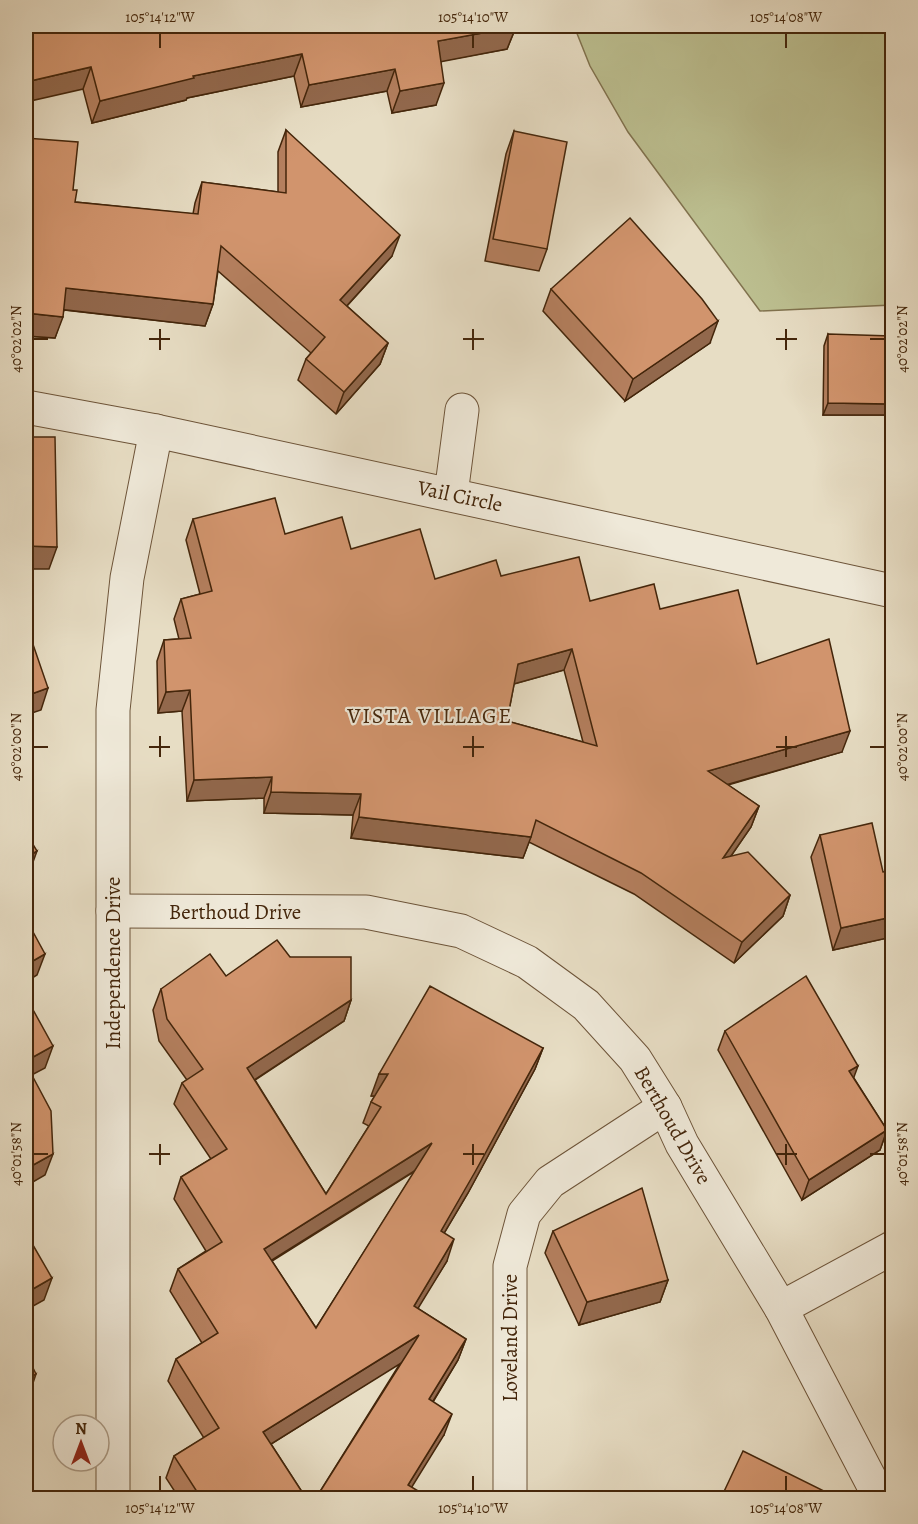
<svg xmlns="http://www.w3.org/2000/svg" width="918" height="1524" viewBox="0 0 918 1524" font-family="Alegreya,serif">
  <style>
    .green { fill: #bcbf90; stroke: #80724e; stroke-width: 1.5 }
    .lines { fill: none; stroke-linecap: round; stroke-linejoin: round }
    .street-casing { stroke: #6d5439; stroke-width: 35 }
    .street { stroke: #efe9d9; stroke-width: 33 }
    .wall { fill: #b47f5e; stroke: #44260b; stroke-width: 1.5; fill-rule: evenodd }
    .shaded-wall { fill: #92684c; stroke: #44260b; stroke-width: 1.5 }
    .building { fill: #d1946d; stroke: #44260b; stroke-width: 1.5; fill-rule: evenodd }
    .ticks { fill: none; stroke: #44260b; stroke-width: 2 }
    .labels { text-anchor: middle; dominant-baseline: central; stroke-width: 4.5; stroke-linejoin: round; paint-order: stroke }
    .street-label { font-size: 21px; fill: #44260b; stroke: #efe9d9 }
    .neighbourhood-label { font-size: 22px; letter-spacing: 1.5px; fill: #44260b; stroke: #efe9d9 }
    .neatline { fill: none; stroke: #44260b; stroke-width: 2 }
    .ticks-label { font-size: 15px; text-anchor: middle; fill: #44260b }
  </style>
  <rect width="100%" height="100%" fill="#e7ddc4"/>
  <filter id="stains"><feTurbulence type="fractalNoise" baseFrequency=".00333" numOctaves="4"/><feColorMatrix values="0 0 0 0 .2 0 0 0 0 .09 0 0 0 0 .02 0 0 0 .5 -.17"/></filter>
  <radialGradient id="worn" r=".72"><stop offset=".6" stop-color="#630" stop-opacity="0"/><stop offset="1" stop-color="#630" stop-opacity=".3"/></radialGradient>
  <polygon class="green" points="574,26 892,26 892,305 760,311 628,132 590,66"/>
  <g class="lines">
    <defs>
      <g id="street">
        <polyline points="26,407 156,431 892,591"/>
        <polyline points="451,494 462,410"/>
        <polyline points="113,911 366,912 461,931 527,962 586,1005 635,1059 665,1107 682,1144 781,1308 880,1498"/>
        <polyline points="781,1308 892,1248"/>
        <polyline points="113,1498 113,710 127,578 156,431"/>
        <polyline points="510,1498 510,1266 524,1214 550,1182 665,1107"/>
      </g>
    </defs>
    <use href="#street" class="street-casing"/>
    <use href="#street" class="street"/>
  </g>
  <g class="wall">
    <polygon points="26,26 516,27 507,49 441,61 436,105 392,113 387,91 301,107 294,76 187,98 186,100 92,123 83,89"/>
    <polygon points="286,130 392,256 347,306 388,343 380,364 336,414 298,380 306,359 311,353 218,271 213,304 205,326 64,310 55,338 26,336 26,138 73,190 75,202 193,214 195,203 202,182 278,192 278,152"/>
    <polygon points="514,131 547,249 539,271 485,261 506,154"/>
    <polygon points="551,289 710,343 625,401 543,311"/>
    <polygon points="828,334 885,415 823,415 824,346"/>
    <path d="M193 519 285 534 351 549 435 579 501 576 590 601 660 609 757 664 842 752 728 785 759 806 751 827 731 856 790 895 783 916 734 963 634 894 529 842 523 858 351 838 353 815 264 813V798L187 801 182 711 158 713 157 661 164 640 179 639 174 619 181 599 200 594 186 540ZM564 670 583 742 507 721 514 684Z"/>
    <polygon points="820,835 883,872 892,871 892,937 833,950 811,857"/>
    <path d="M290 957 351 1000 344 1021 255 1080 326 1194 369 1126 363 1123 371 1102 375 1096H371L543 1048 535 1069 468 1193 444 1233 447 1261 417 1308 466 1339 458 1360 433 1402 444 1435 316 1498 401 1362 271 1444 306 1498H179L166 1478 174 1456 204 1438 168 1381 176 1359 202 1343 170 1291 178 1269 206 1251 174 1199 181 1177 211 1159 174 1104 182 1083 187 1080 159 1041 153 1010 161 989 226 976ZM415 1171 316 1328 272 1261Z"/>
    <polygon points="725,1031 854,1078 887,1130 880,1150 802,1200 718,1050"/>
    <polygon points="553,1231 668,1280 660,1302 579,1325 545,1253"/>
  </g>
  <g class="shaded-wall">
    <polygon points="516,27 507,49 429,64 438,41"/>
    <polygon points="302,54 294,76 187,98 186,100 92,123 100,101 193,76"/>
    <polygon points="91,67 83,89 26,102 26,82"/>
    <polygon points="395,69 387,91 301,107 309,85"/>
    <polygon points="444,83 436,105 392,113 400,91"/>
    <polygon points="400,235 392,256 332,322 340,300"/>
    <polygon points="66,288 213,304 205,326 58,309"/>
    <polygon points="26,313 63,317 55,338 26,336"/>
    <polygon points="718,321 710,343 625,401 633,379"/>
    <polygon points="388,343 380,364 336,414 344,392"/>
    <polygon points="828,403 890,404 885,415 823,415"/>
    <polygon points="26,546 57,547 49,569 26,569"/>
    <polygon points="572,649 564,670 510,685 518,664"/>
    <polygon points="48,688 41,710 26,715 26,696"/>
    <polygon points="190,690 182,711 158,713 166,692"/>
    <polygon points="850,731 842,752 701,792 708,771"/>
    <polygon points="272,777 264,798 187,801 194,780"/>
    <polygon points="271,792 361,794 353,815 264,813"/>
    <polygon points="759,806 751,827 715,879 723,858"/>
    <polygon points="359,817 531,837 523,858 351,838"/>
    <polygon points="37,851 29,873 26,875 26,858"/>
    <polygon points="790,895 783,916 734,963 742,942"/>
    <polygon points="892,917 892,937 833,950 841,928"/>
    <polygon points="45,954 37,975 26,982 26,965"/>
    <polygon points="351,1000 344,1021 239,1090 247,1068"/>
    <polygon points="53,1046 45,1068 26,1078 26,1061"/>
    <polygon points="543,1048 535,1069 468,1193 433,1252 441,1231"/>
    <polygon points="858,1066 851,1085 849,1071"/>
    <polygon points="379,1074 388,1074 380,1096 371,1096"/>
    <polygon points="887,1130 880,1150 802,1200 809,1180"/>
    <polygon points="432,1143 424,1165 256,1270 264,1249"/>
    <polygon points="53,1154 45,1175 26,1186 26,1169"/>
    <polygon points="454,1239 447,1261 406,1328 414,1306"/>
    <polygon points="52,1278 44,1300 26,1310 26,1293"/>
    <polygon points="668,1280 660,1302 579,1325 587,1302"/>
    <polygon points="419,1335 411,1357 255,1454 263,1432"/>
    <polygon points="466,1339 458,1360 421,1421 429,1399"/>
    <polygon points="36,1374 29,1395 26,1397 26,1380"/>
    <polygon points="452,1414 444,1435 405,1498 408,1485"/>
  </g>
  <g class="building">
    <polygon points="26,26 515,26 516,27 438,41 444,83 400,91 395,69 309,85 302,54 193,76 194,78 100,101 91,67 26,82"/>
    <polygon points="286,130 400,235 340,300 388,343 344,392 306,359 325,337 221,246 213,304 66,288 63,317 26,313 26,138 78,142 73,190 77,190 75,202 198,214 202,182 286,193"/>
    <polygon points="514,131 567,142 547,249 493,239"/>
    <polygon points="630,218 702,299 718,321 633,379 551,289"/>
    <polygon points="828,334 891,336 890,404 828,403"/>
    <polygon points="26,437 55,437 57,547 26,546"/>
    <path d="M275 498 285 534 342 517 351 549 420 529 435 579 496 560 501 576 579 557 590 601 654 584 660 609 738 590 757 664 829 639 850 731 708 771 759 806 723 858 748 852 790 895 742 942 641 873 536 820 531 837 359 817 361 794 271 792 272 777 194 780 190 690 166 692 164 640 191 638 181 599 212 591 193 519ZM572 649 597 746 507 721 518 664Z"/>
    <polygon points="26,624 48,688 26,696"/>
    <polygon points="872,823 883,872 892,871 892,917 841,928 820,835"/>
    <polygon points="26,833 37,851 26,858"/>
    <polygon points="26,919 45,954 26,965"/>
    <path d="M277 940 290 957H351V1000L247 1068 326 1194 381 1107 371 1102 388 1074H379L430 986 543 1048 475 1172 441 1231 454 1239 414 1306 466 1339 429 1399 452 1414 408 1485 430 1498H316L419 1335 263 1432 306 1498H201L174 1456 219 1428 176 1359 218 1333 178 1269 222 1242 181 1177 227 1149 182 1083 203 1069 167 1019 161 989 210 954 226 976ZM432 1143 316 1328 264 1249Z"/>
    <polygon points="806,976 858,1066 849,1071 887,1130 809,1180 725,1031"/>
    <polygon points="26,997 53,1046 26,1061"/>
    <polygon points="26,1064 51,1111 53,1154 26,1169"/>
    <polygon points="642,1188 668,1280 587,1302 553,1231"/>
    <polygon points="26,1233 52,1278 26,1293"/>
    <polygon points="26,1354 36,1374 26,1380"/>
    <polygon points="743,1451 832,1495 830,1498 721,1498"/>
    <polygon points="26,1491 30,1498 26,1498"/>
    <polygon points="608,1491 615,1498 601,1498"/>
  </g>
  <path class="ticks" d="M160 33V48M473 33V48M786 33V48M160 329V350M473 329V350M786 329V350M33 339H48M149 339H170M463 339H484M776 339H797M870 339H885M160 736V757M473 736V757M786 736V757M33 747H48M149 747H170M463 747H484M776 747H797M870 747H885M160 1144V1165M473 1144V1165M786 1144V1165M33 1154H48M149 1154H170M463 1154H484M776 1154H797M870 1154H885M160 1476V1491M473 1476V1491M786 1476V1491"/>
  <g class="labels">
    <g class="street-label">
      <text transform="translate(460 496) rotate(12)">Vail Circle</text>
      <text x="235" y="912">Berthoud Drive</text>
      <text transform="translate(113 963) rotate(-90)">Independence Drive</text>
      <text transform="translate(673 1125) rotate(60)">Berthoud Drive</text>
      <text transform="translate(510 1338) rotate(-90)">Loveland Drive</text>
    </g>
    <g class="neighbourhood-label">
      <text x="430" y="716">VISTA VILLAGE</text>
    </g>
  </g>
  <rect width="918" height="1524" fill="none" stroke="#e7ddc4" stroke-width="66"/>
  <g transform="translate(81 1443)"><circle r="28" fill="#efe9d9" stroke="#ab9b87" stroke-width="1.5"/>
  <path d="M0-4.5L10 22L0 15L-10 22Z" fill="#8f2418"/>
  <text y="-9" font-size="16" font-weight="bold" text-anchor="middle" fill="#44260b">N</text>
  </g>
  <rect x="33" y="33" width="852" height="1458" class="neatline"/>
  <g class="ticks-label">
    <text x="160" y="22">105°14'12"W</text>
    <text x="473" y="22">105°14'10"W</text>
    <text x="786" y="22">105°14'08"W</text>
    <text transform="translate(16 339) rotate(-90)" y="5">40°02'02"N</text>
    <text transform="translate(902 339) rotate(-90)" y="5">40°02'02"N</text>
    <text transform="translate(16 747) rotate(-90)" y="5">40°02'00"N</text>
    <text transform="translate(902 747) rotate(-90)" y="5">40°02'00"N</text>
    <text transform="translate(16 1154) rotate(-90)" y="5">40°01'58"N</text>
    <text transform="translate(902 1154) rotate(-90)" y="5">40°01'58"N</text>
    <text x="160" y="1513">105°14'12"W</text>
    <text x="473" y="1513">105°14'10"W</text>
    <text x="786" y="1513">105°14'08"W</text>
  </g>
  <rect width="100%" height="100%" filter="url(#stains)"/>
  <rect width="100%" height="100%" fill="url(#worn)"/>
</svg>
